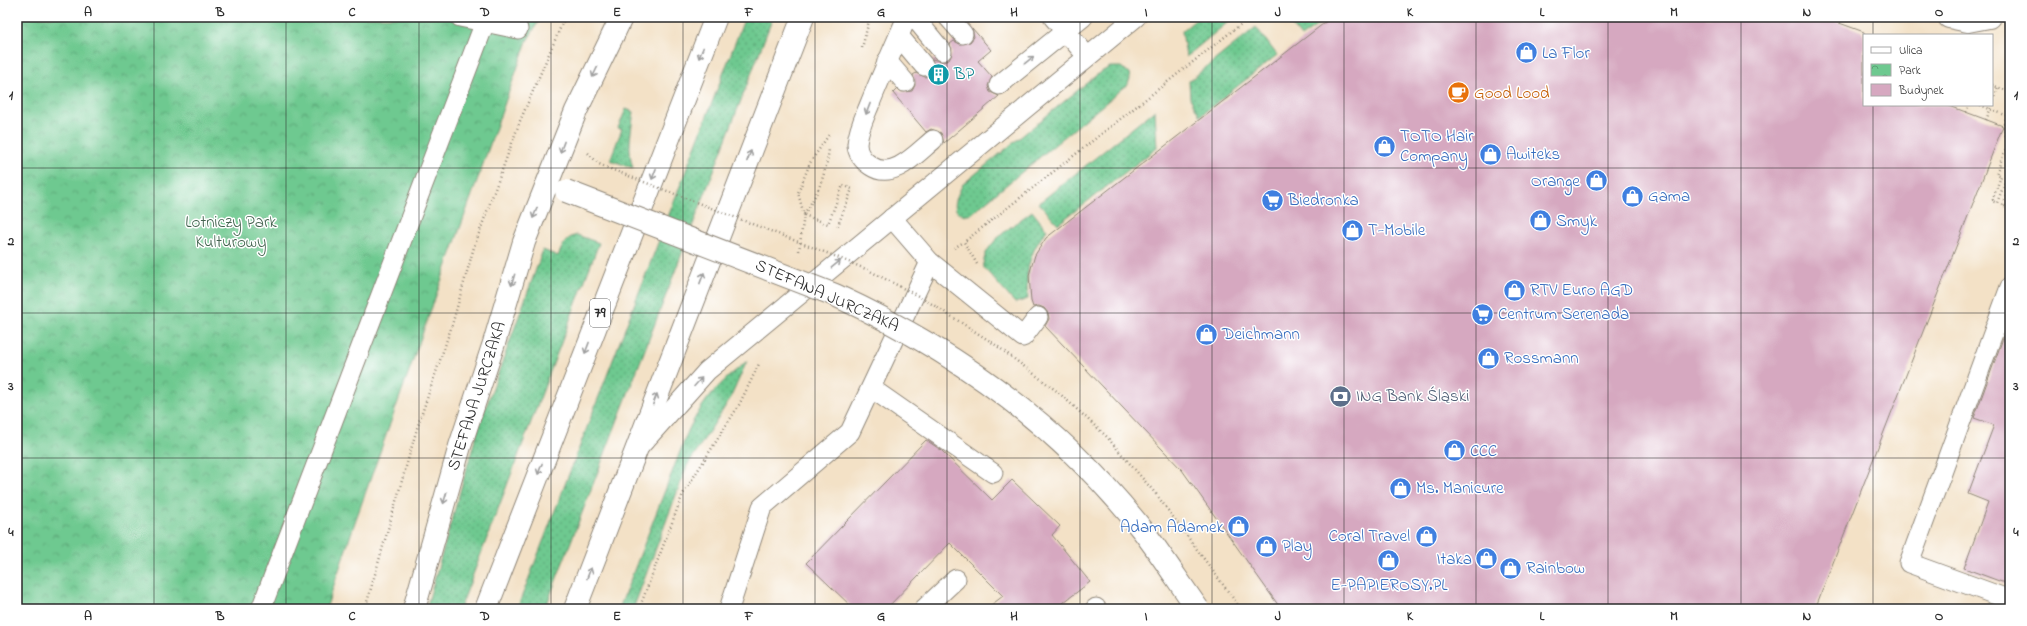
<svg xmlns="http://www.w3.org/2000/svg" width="2027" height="626" viewBox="0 0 2027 626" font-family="'Indie Flower',sans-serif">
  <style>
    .grass { fill: url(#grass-dots); stroke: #4c7a5e }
    .park { fill: url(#park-crowns); stroke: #4c7a5e }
    .building { fill: #d6a8c0 }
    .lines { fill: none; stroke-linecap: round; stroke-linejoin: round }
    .lane-casing { stroke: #8f8678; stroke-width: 21 }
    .street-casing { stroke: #8f8678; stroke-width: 24 }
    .secondary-casing { stroke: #8f8678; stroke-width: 24 }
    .primary-casing { stroke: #8f8678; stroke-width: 24 }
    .path { stroke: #8f8678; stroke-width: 2.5; stroke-dasharray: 1 3; stroke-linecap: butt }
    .lane { stroke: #fff; stroke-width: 19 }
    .street { stroke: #fff; stroke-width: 22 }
    .secondary { stroke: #fff; stroke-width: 22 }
    .primary { stroke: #fff; stroke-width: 22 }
    .secondary-bridge-casing { stroke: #8f8678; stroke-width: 24; stroke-linecap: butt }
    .path-bridge { stroke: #8f8678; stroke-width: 2.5; stroke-dasharray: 1 3; stroke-linecap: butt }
    .secondary-bridge { stroke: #fff; stroke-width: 22 }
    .oneway { stroke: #a0a0a0 }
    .grid { fill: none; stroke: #2b2b2b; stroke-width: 1; stroke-opacity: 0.55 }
    .labels { text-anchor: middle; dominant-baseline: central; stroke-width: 3; stroke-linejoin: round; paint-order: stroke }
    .shield { fill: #fff; stroke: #6b6b6b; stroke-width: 1 }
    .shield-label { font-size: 16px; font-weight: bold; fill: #2b2b2b }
    .shop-label { font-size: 17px; fill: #366cbe; stroke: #fff; text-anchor: start }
    .culture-label { font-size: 17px; fill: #0d838f; stroke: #fff; text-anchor: start }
    .food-label { font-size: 17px; fill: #c56008; stroke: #fff; text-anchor: start }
    .park-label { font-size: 17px; fill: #42624e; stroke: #fff }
    .street-label { font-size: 17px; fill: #2b2b2b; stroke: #fff }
    .service-label { font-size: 17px; fill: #4e5e75; stroke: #fff; text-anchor: start }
    .neatline { fill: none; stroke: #2b2b2b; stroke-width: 1.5 }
    .grid-label { font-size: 13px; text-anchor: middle; font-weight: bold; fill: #2b2b2b }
  </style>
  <defs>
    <pattern id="grass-dots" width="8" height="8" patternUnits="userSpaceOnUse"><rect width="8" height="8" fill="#6ec990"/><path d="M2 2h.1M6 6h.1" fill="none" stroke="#5ba376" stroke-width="1.8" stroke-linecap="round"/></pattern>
    <pattern id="park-crowns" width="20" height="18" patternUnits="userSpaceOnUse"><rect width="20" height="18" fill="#6ec990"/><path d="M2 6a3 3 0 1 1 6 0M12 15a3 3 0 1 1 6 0" fill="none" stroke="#5ba376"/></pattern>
  </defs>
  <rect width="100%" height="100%" fill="#fff"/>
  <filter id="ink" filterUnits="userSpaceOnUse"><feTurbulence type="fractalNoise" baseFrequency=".025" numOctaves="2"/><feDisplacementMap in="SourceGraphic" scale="8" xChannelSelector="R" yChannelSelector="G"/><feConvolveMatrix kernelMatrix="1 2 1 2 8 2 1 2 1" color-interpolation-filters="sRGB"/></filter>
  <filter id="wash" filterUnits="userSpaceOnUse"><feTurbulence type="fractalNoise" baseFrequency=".012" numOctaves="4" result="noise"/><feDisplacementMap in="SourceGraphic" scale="16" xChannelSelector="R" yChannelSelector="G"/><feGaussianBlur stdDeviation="0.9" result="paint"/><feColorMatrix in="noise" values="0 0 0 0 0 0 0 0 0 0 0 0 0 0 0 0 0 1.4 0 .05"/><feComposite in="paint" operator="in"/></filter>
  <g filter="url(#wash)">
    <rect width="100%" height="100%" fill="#f3e1c6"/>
    <g class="grass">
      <polygon points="745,17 773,17 545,609 517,609"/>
      <polygon points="1199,17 1234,17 1186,57 1182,31"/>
      <polygon points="1285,17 1322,17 1325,20 1301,37"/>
      <polygon points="1256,27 1277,55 1200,116 1190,98 1189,81"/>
      <path d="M1110 67H1121L1129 73 1130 79 1127 85 970 215C947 216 956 197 963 184L1099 73Z"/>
      <path d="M626 109 634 112C631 131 627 150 633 168L610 160 622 129 618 128Z"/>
      <polygon points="1155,110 1157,148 1058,224 1039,203"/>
      <path d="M1032 211 1047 230C1029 252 1025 272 1028 299L1015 303 984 268C979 245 1016 224 1032 211Z"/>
      <path d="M577 235 599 243 460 609H426L479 426 543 250 558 256C563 245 565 238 577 235Z"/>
      <path d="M747 361 730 399 687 466 633 609H619L688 431C705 397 718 385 747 361Z"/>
    </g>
    <polygon class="park" points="17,17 541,17 527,41 355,522 326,609 17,609"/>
    <g id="blocks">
      <g class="building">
        <polygon points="1332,17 1823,17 1864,32 1864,105 1947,105 2003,126 1815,609 1281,609 1182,470 1045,326 1049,319 1048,313 1044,308 1039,306 1033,307 1031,301 1029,275 1035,255 1046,238"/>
        <polygon points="972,28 991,50 978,61 992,77 988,86 990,92 999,96 944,143 941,133 931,129 926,132 893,93 897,89 902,92 912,91 915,85 913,75 916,73 925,77 931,75 934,69 932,59 943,62 949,60 952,54 950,44 954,41 960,44 970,42 974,37"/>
        <polygon points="2009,322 2010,323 2010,585 1964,568 1988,502 1968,494 1994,425 1974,418"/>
        <polygon points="926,440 941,450 992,500 1012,480 1060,526 1052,535 1090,582 1055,609 986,609 1003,596 950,543 886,609 854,609 806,563"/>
      </g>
    </g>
  </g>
  <g filter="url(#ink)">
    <use href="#blocks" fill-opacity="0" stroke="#8f8678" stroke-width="1"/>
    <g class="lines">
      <defs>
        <g id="lane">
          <polyline points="460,17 518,29"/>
          <path d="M907 17C894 47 881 76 869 106 864 118 858 131 857 144 857 153 863 161 871 166 893 181 917 153 933 140"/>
          <polyline points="914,17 942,51"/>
          <polyline points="948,17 963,34"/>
          <polyline points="1053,17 1087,56"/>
          <polyline points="899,36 924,66"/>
          <polyline points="887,61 905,82"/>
          <polyline points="999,85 1083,17"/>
          <polyline points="892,218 930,262 1023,337 1038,317"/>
          <polyline points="2010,287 1909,563 2010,600"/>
          <polyline points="871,388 993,473"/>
          <polyline points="640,446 707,371 1136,17"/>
          <polyline points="261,609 487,17"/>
          <polyline points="729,609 762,507 850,432 930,262"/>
          <polyline points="924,609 956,579"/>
          <polyline points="1095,609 1096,608"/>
        </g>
        <polyline id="street" points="1949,17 1968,21 1989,17"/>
        <polyline id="secondary" points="414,609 460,446 494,343 524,242 576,111 612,37"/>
        <g id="primary">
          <polyline points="486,609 716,17"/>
          <polyline points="575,609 803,17"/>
        </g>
      </defs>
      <use href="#lane" class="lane-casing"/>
      <use href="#street" class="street-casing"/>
      <use href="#secondary" class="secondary-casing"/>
      <use href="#primary" class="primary-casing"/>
      <g class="path">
        <polyline points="862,48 870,17"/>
        <polyline points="1992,85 2010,92"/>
        <polyline points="1992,104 1998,87"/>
        <polyline points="1980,105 2010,117"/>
        <polyline points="2010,108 2003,126 2008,143 1996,174 2001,176 1992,201 1997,203 2007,177 2010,178"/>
        <polyline points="1966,112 1969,105"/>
        <polyline points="1986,120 1992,105"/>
        <polyline points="2010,185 2002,205 2007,207 2010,199"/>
        <path d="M804 214C818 194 826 174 829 149"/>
        <polyline points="804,215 828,224 843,185 852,189 837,228"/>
        <polyline points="954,248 964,242"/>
        <polyline points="799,251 804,215 798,193 810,163 830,133"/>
        <polyline points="977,264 964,242 1250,17"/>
        <polyline points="1156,494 1241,609"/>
        <polyline points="365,609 418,425 452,325 474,247 520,121 565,17"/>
        <polyline points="639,609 683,494 739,405 759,364"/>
      </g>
      <use href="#lane" class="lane"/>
      <use href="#street" class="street"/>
      <use href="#secondary" class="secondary"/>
      <use href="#primary" class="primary"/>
      <defs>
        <g id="secondary-bridge">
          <polyline points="612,37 621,18"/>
          <path d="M566 191 835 295C955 350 1062 427 1144 532 1163 557 1180 584 1198 609"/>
        </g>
      </defs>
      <use href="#secondary-bridge" class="secondary-bridge-casing"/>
      <polyline class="path-bridge" points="588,153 599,164 608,168 827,253 868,270 924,299 993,343 1058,392 1106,436 1156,494"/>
      <use href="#secondary-bridge" class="secondary-bridge"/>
    </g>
    <defs><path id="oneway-shaft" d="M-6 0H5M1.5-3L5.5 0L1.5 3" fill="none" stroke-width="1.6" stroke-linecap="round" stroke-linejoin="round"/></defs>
    <g class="oneway">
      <use href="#oneway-shaft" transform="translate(701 53) rotate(112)"/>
      <use href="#oneway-shaft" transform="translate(1029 60) rotate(-39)"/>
      <use href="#oneway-shaft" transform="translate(595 72) rotate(116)"/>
      <use href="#oneway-shaft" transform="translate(868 109) rotate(111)"/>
      <use href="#oneway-shaft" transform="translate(562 147) rotate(111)"/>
      <use href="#oneway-shaft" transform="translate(749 156) rotate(-69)"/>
      <use href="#oneway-shaft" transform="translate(654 174) rotate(111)"/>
      <use href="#oneway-shaft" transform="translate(535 213) rotate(112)"/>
      <use href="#oneway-shaft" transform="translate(836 264) rotate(-39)"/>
      <use href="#oneway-shaft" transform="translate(702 278) rotate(-69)"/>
      <use href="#oneway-shaft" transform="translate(513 280) rotate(106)"/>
      <use href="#oneway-shaft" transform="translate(587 348) rotate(111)"/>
      <use href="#oneway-shaft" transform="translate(698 382) rotate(-48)"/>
      <use href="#oneway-shaft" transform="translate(655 399) rotate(-69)"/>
      <use href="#oneway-shaft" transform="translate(540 469) rotate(111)"/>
      <use href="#oneway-shaft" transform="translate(445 498) rotate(106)"/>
      <use href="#oneway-shaft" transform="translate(589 573) rotate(-69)"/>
    </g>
  </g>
  <path class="grid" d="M154 17V609M286 17V609M419 17V609M551 17V609M683 17V609M815 17V609M947 17V609M1080 17V609M1212 17V609M1344 17V609M1476 17V609M1608 17V609M1741 17V609M1873 17V35M1873 105V609M17 168H2010M17 313H2010M17 458H2010"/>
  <defs>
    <symbol id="shop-disc" viewBox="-11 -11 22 22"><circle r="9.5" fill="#3f7fe0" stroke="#fff"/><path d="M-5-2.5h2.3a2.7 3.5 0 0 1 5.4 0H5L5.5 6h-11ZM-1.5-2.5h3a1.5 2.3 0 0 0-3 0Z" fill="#fff"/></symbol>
    <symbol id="building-disc" viewBox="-11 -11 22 22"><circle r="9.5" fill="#0f9aa8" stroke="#fff"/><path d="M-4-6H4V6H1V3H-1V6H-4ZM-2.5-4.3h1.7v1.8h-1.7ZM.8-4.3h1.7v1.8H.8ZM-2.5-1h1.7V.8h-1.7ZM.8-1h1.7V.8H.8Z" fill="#fff"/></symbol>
    <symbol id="cafe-disc" viewBox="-11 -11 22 22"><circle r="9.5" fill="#e8710a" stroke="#fff"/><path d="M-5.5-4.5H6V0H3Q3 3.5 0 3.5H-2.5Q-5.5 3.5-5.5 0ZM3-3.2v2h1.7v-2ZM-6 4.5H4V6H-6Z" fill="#fff"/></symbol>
    <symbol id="supermarket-disc" viewBox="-11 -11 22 22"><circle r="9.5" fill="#3f7fe0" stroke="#fff"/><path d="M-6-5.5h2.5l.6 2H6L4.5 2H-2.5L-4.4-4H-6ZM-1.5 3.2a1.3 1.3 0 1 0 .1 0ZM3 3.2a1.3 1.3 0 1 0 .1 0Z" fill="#fff"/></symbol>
    <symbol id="bank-disc" viewBox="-11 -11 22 22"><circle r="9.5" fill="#5c6f8a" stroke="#fff"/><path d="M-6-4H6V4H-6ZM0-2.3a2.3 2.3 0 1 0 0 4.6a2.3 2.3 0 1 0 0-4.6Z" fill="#fff"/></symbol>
  </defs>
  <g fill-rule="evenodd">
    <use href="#shop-disc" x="1514" y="40" width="25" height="25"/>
    <use href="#building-disc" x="926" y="62" width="25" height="25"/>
    <use href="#cafe-disc" x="1446" y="80" width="25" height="25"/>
    <use href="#shop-disc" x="1372" y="134" width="25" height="25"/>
    <use href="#shop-disc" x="1478" y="142" width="25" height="25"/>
    <use href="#shop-disc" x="1584" y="168" width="25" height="25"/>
    <use href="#shop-disc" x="1620" y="184" width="25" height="25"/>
    <use href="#supermarket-disc" x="1260" y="188" width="25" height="25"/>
    <use href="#shop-disc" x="1528" y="208" width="25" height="25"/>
    <use href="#shop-disc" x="1340" y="218" width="25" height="25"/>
    <use href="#shop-disc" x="1502" y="278" width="25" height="25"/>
    <use href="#supermarket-disc" x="1470" y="302" width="25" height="25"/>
    <use href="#shop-disc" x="1194" y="322" width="25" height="25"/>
    <use href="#shop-disc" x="1476" y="346" width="25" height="25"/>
    <use href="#bank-disc" x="1328" y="384" width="25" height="25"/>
    <use href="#shop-disc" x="1442" y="438" width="25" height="25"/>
    <use href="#shop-disc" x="1388" y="476" width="25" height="25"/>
    <use href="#shop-disc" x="1226" y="514" width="25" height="25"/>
    <use href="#shop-disc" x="1414" y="524" width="25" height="25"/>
    <use href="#shop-disc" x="1254" y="534" width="25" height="25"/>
    <use href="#shop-disc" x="1474" y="546" width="25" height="25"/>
    <use href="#shop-disc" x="1376" y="548" width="25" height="25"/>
    <use href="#shop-disc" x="1498" y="556" width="25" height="25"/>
  </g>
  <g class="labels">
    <rect class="shield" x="590" y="299" width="20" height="28" rx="3"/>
    <g class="shield-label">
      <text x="600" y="313">79</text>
    </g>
    <g class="shop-label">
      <text x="1542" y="53">La Flor</text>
      <text x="1400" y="136">TOTO Hair<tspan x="1400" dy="20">Company</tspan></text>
      <text x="1506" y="154">Awiteks</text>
      <text x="1580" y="181" text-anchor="end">Orange</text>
      <text x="1648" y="196">Gama</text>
      <text x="1288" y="200">Biedronka</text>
      <text x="1556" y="221">Smyk</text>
      <text x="1368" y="230">T-Mobile</text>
      <text x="1530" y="290">RTV Euro AGD</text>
      <text x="1498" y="314">Centrum Serenada</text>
      <text x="1222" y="334">Deichmann</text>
      <text x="1504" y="358">Rossmann</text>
      <text x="1470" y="451">CCC</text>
      <text x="1416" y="488">Ms. Manicure</text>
      <text x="1224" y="527" text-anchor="end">Adam Adamek</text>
      <text x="1410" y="536" text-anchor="end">Coral Travel</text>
      <text x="1282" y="546">Play</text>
      <text x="1472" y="559" text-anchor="end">Itaka</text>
      <text x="1526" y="568">Rainbow</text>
      <text x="1389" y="585" text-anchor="middle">E-PAPIEROSY.PL</text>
    </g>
    <g class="culture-label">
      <text x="954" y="74">BP</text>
    </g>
    <g class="food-label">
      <text x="1474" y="93">Good Lood</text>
    </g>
    <g class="park-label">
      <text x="231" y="222">Lotniczy Park<tspan x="231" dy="20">Kulturowy</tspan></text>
    </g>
    <g class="street-label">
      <text transform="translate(827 296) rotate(24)">STEFANA JURCZAKA</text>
      <text transform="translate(477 396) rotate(-72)">STEFANA JURCZAKA</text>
    </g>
    <g class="service-label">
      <text x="1356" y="396">ING Bank Śląski</text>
    </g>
  </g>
  <rect width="2027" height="626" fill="none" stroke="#fff" stroke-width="44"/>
  <rect x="1863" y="34" width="130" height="72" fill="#ffffff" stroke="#aaaaaa"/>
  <rect x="1871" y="47" width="20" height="6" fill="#ffffff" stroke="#aaaaaa"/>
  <text x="1899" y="54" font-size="12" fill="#2b2b2b">Ulica</text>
  <rect x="1871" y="64" width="20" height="12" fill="url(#park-crowns)" stroke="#aaaaaa"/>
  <text x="1899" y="74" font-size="12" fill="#2b2b2b">Park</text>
  <rect x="1871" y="84" width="20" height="12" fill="#d6a8c0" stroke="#aaaaaa"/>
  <text x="1899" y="94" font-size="12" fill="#2b2b2b">Budynek</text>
  <rect x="22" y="22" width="1983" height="582" class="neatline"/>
  <g class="grid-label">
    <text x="88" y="16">A</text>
    <text x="220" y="16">B</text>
    <text x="352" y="16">C</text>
    <text x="485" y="16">D</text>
    <text x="617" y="16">E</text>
    <text x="749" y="16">F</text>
    <text x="881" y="16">G</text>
    <text x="1014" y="16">H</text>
    <text x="1146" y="16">I</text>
    <text x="1278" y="16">J</text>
    <text x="1410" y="16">K</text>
    <text x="1542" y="16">L</text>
    <text x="1674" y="16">M</text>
    <text x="1807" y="16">N</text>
    <text x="1939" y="16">O</text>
    <text x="11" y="99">1</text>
    <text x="2016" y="99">1</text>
    <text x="11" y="245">2</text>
    <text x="2016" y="245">2</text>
    <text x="11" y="390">3</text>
    <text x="2016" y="390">3</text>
    <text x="11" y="536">4</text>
    <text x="2016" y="536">4</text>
    <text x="88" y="620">A</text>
    <text x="220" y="620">B</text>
    <text x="352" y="620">C</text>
    <text x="485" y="620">D</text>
    <text x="617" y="620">E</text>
    <text x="749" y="620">F</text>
    <text x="881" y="620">G</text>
    <text x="1014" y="620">H</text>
    <text x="1146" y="620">I</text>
    <text x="1278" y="620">J</text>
    <text x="1410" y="620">K</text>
    <text x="1542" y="620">L</text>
    <text x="1674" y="620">M</text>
    <text x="1807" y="620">N</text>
    <text x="1939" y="620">O</text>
  </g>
</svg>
